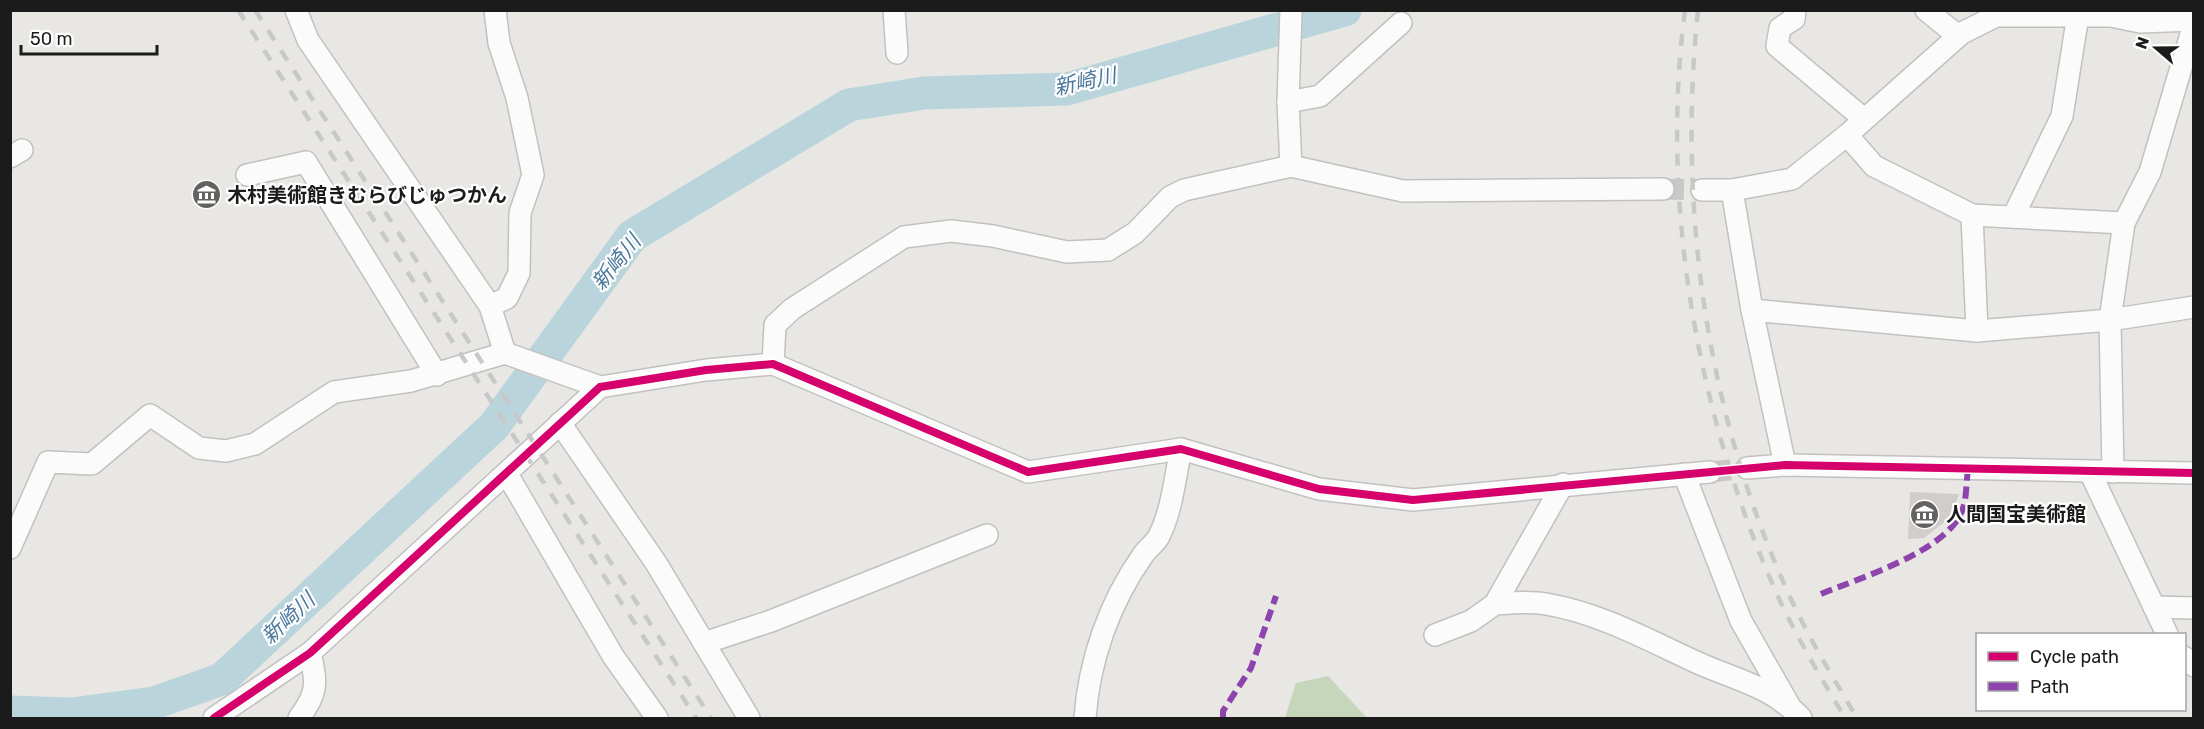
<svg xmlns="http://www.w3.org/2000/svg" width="2204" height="729" viewBox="0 0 2204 729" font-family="Rubik,'Noto Sans JP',sans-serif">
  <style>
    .forest { fill: #c5d6ba }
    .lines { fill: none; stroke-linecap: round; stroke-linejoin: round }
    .river { stroke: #b9d5db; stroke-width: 33 }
    .building { fill: #d0cdcb }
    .minor-tunnel { stroke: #cac8c6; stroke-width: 21; stroke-dasharray: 21 10; stroke-linecap: butt }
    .minor-casing { stroke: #c2c1c0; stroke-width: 24 }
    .minor { stroke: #fcfbfb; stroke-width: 21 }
    .rail { stroke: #c9c8c8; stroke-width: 4.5; stroke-dasharray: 12 12; stroke-linecap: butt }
    .quiet { stroke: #8e44ad; stroke-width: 6; stroke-dasharray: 12 6; stroke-linecap: butt }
    .cycleway-casing { stroke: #fff; stroke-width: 11 }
    .cycleway { stroke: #d6006c; stroke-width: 8 }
    .labels { text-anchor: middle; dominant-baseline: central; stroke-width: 4.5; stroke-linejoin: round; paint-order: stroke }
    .poi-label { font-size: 20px; font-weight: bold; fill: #1b1b1b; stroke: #fff; text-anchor: start }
    .water-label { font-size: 21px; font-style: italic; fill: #4c779c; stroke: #fff }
  </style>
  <rect width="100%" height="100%" fill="#e9e7e4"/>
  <polygon class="forest" points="1328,676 1367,718 1285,718 1296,683"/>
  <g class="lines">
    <polyline class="river" points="10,712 71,714 154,703 222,679 494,426 632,236 849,105 924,93 1067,89 1345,10"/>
  </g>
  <polygon class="building" points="1910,492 1959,494 1951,517 1924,538 1908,539"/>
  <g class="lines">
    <g class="minor-tunnel">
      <polyline points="1663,189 1702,190"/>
      <polyline points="1710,472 1747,468"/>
    </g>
    <defs>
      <g id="minor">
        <polyline points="296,10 308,40 490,306 505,353 600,387"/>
        <polyline points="894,10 897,53"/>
        <polyline points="1795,10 1794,19 1780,28 1777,46 1864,119"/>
        <polyline points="1926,10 1958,36"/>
        <polyline points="1288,102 1320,96 1401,23"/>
        <polyline points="1847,135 1874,166 1972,215 2124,223"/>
        <polyline points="10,157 22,150"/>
        <polyline points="1291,166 1288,102 1291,10"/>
        <polyline points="247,175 306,162 437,375"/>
        <polyline points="1702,190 1732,190 1792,179 1847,135 1962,33 1996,16 2111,16 2140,22 2194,20"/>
        <polyline points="1732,190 1752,310 1785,465"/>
        <polyline points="1972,215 1977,331"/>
        <polyline points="2013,217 2062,116 2078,15"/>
        <polyline points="490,306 507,298 519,273 520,213 533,175 517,98 499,43 495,10"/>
        <polyline points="1752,310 1977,331 2110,320 2194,307"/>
        <polyline points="773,364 775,325 792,309 904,237 951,231 993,236 1067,252 1108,250 1135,233 1170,197 1184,190 1291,166 1403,191 1663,189"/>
        <polyline points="560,423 656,563 749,718"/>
        <polyline points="1747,468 1785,465 2194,473"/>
        <polyline points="2090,472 2167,634"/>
        <polyline points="2113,472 2110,320 2124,223 2150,172 2194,24"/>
        <polyline points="507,474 613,656 657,718"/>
        <polyline points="1684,474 1741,621 1789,705"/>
        <polyline points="10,548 48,462 92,464 150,415 199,448 226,451 255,444 334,392 411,381 505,353"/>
        <path d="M1495 604C1512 603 1530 601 1546 604 1600 613 1648 640 1696 662 1735 680 1770 685 1801 718"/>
        <polyline points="2154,607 2194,608"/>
        <polyline points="1435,635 1471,621 1495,604 1563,484"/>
        <polyline points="704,643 771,621 987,535"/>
        <polyline points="2184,657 2194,666"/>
        <polyline points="214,718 310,653 600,387 706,370 773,364 1028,472 1181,449 1319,489 1413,500 1710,472"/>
        <path d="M299 718C318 693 317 683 310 653"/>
        <path d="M1085 718C1089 661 1109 603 1143 555 1147 549 1154 544 1158 538 1172 512 1175 477 1181 449"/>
      </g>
    </defs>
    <use href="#minor" class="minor-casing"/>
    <use href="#minor" class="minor"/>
    <g class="rail">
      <polyline points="238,10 696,718"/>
      <polyline points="255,10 711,718"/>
      <path d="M1685 10C1659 206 1699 425 1781 603 1800 643 1823 681 1845 718"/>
      <path d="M1698 10C1677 209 1707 418 1791 599 1810 640 1834 679 1857 718"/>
    </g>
    <g class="quiet">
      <path d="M1821 594C1859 578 1946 552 1962 511 1967 499 1966 482 1968 470"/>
      <polyline points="1223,718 1223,711 1251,668 1276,596"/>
    </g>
    <defs>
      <polyline id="cycleway" points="214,718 310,653 600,387 706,370 773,364 1028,472 1181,449 1319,489 1413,500 1785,465 2194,473"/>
    </defs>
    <use href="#cycleway" class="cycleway-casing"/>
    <use href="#cycleway" class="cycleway"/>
  </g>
  <defs>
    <symbol id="museum-disc" viewBox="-11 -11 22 22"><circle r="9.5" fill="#636261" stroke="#fff"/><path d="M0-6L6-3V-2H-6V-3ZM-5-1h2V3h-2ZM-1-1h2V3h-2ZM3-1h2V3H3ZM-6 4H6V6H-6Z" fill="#fff"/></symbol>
  </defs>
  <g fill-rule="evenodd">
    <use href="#museum-disc" x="190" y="178" width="33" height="33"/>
    <use href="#museum-disc" x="1908" y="498" width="33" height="33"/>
  </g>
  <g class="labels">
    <g class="poi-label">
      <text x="227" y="195">木村美術館きむらびじゅつかん</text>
      <text x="1946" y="514">人間国宝美術館</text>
    </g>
    <g class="water-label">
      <text transform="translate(1085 81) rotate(-12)">新崎川</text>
      <text transform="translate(616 262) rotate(-51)">新崎川</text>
      <text transform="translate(288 618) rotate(-43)">新崎川</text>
    </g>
  </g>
  <rect width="2204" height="729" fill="none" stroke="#1b1b1b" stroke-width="24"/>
  <rect x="1976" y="633" width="210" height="78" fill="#ffffff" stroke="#a4a4a4" stroke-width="1.5"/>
  <rect x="1988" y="652" width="30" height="9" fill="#d6006c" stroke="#a4a4a4" stroke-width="1.5"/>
  <text x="2030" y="663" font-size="18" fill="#1b1b1b">Cycle path</text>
  <rect x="1988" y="682" width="30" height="9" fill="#8e44ad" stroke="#a4a4a4" stroke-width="1.5"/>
  <text x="2030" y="693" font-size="18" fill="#1b1b1b">Path</text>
  <g transform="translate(2156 48) rotate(290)" stroke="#ffffff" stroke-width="4.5" paint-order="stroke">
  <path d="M0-4.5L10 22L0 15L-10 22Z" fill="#1b1b1b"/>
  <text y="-9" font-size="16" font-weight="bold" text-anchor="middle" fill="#1b1b1b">N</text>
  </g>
  <path d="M21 45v9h136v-9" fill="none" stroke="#1b1b1b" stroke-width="3"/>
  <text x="30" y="45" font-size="18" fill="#1b1b1b" stroke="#ffffff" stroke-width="4.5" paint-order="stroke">50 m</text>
</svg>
